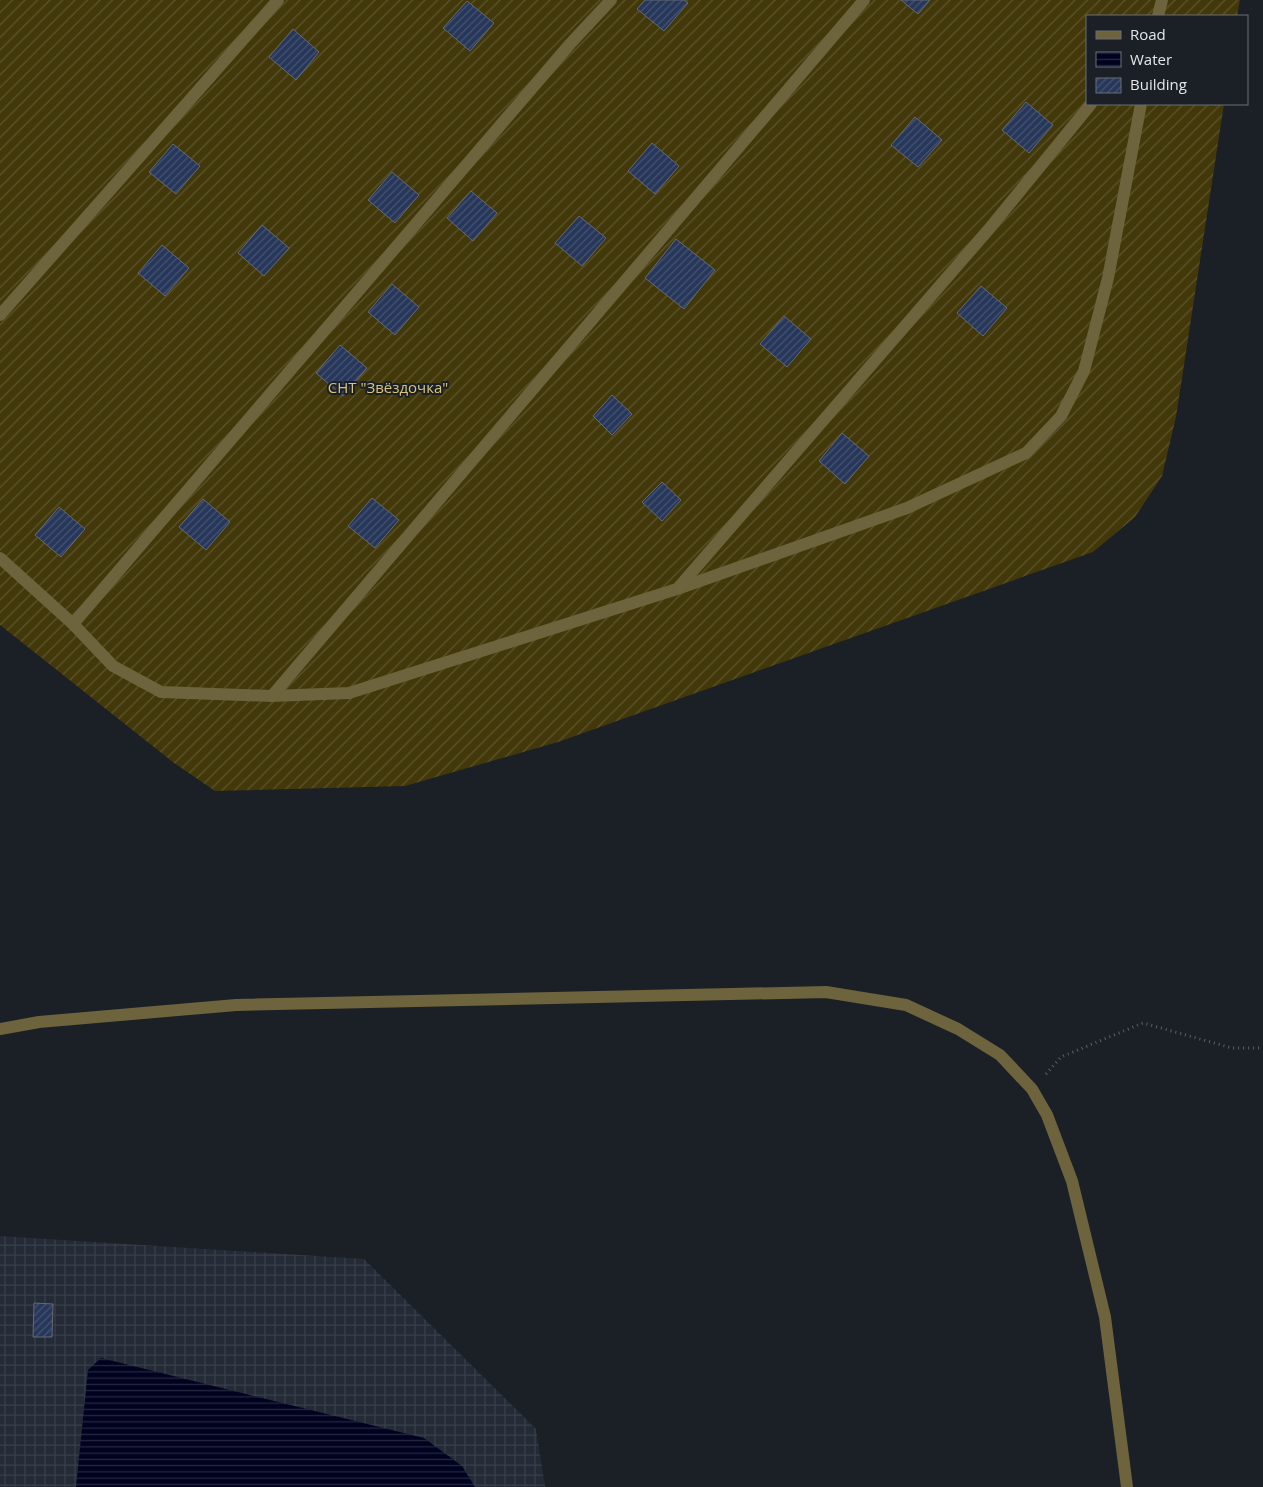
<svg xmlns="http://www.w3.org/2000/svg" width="1263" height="1487" viewBox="0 0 1263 1487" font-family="'Open Sans',sans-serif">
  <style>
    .industrial { fill: url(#industrial-grid) }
    .garden { fill: url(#garden-furrows) }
    .water { fill: url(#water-rules) }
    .building { fill: url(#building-hatch); stroke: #656a73 }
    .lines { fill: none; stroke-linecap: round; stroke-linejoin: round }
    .path { stroke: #5c6066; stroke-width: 3; stroke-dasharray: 1 4; stroke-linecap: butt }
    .service { stroke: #6d633d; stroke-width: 12 }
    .minor { stroke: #6d633d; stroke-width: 12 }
    .labels { text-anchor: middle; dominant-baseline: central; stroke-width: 4; stroke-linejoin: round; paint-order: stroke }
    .park-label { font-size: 15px; fill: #d7c57b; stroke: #1b1f26 }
  </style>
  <defs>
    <pattern id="industrial-grid" width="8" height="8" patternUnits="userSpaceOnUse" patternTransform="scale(1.25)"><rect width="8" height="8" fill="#242a36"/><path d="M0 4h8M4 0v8" fill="none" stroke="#393f4a"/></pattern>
    <pattern id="garden-furrows" width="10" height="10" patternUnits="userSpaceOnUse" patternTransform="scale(1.25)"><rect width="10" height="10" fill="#42380a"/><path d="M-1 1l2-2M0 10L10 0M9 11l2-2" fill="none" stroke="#5d552e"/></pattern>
    <pattern id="water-rules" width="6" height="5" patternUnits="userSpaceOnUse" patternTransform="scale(1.25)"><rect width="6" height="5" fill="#00021f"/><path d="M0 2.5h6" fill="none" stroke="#252740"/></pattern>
    <pattern id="building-hatch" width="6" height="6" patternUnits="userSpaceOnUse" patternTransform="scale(1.25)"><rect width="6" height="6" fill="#27375a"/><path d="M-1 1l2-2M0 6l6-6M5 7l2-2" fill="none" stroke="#465472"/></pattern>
  </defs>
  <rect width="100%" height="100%" fill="#1b1f26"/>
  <polygon class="industrial" points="0,1236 364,1259 536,1429 545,1487 0,1487"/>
  <polygon class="garden" points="0,0 1240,0 1237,16 1087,16 1087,104 1224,104 1176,417 1162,476 1135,517 1093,552 558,742 405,786 215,791 174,763 0,625"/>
  <polygon class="water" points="101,1358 424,1438 462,1466 475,1487 76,1487 88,1370"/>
  <g class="building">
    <polygon points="645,0 684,0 688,3 664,31 637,9"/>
    <polygon points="901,0 930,0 918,14"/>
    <polygon points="467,1 494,23 470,51 443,28"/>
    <polygon points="293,29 319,52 296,80 269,57"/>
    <polygon points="1026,102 1053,125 1029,153 1002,130"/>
    <polygon points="915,117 942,140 918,167 891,145"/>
    <polygon points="652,143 679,166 655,194 628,171"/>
    <polygon points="173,144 200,166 176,194 149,172"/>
    <polygon points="392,172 419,195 395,223 368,200"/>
    <polygon points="471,191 497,213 473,241 447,218"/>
    <polygon points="579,216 606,238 582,266 555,243"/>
    <polygon points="262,225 289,248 264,276 238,253"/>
    <polygon points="676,239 715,270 684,309 645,278"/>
    <polygon points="162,245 189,268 165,296 138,273"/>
    <polygon points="392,284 419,307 395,335 368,312"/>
    <polygon points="981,286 1007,308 983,336 957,313"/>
    <polygon points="784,316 811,339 787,367 760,344"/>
    <polygon points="340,345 367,368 343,396 316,373"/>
    <polygon points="612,395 632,414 612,435 593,416"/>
    <polygon points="842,433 869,456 845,484 819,461"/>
    <polygon points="662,482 681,500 662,521 642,502"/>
    <polygon points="372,498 399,520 375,548 348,526"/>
    <polygon points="203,499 230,522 206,550 179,527"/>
    <polygon points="59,507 85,529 61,557 35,535"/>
    <polygon points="34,1303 53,1304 52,1337 33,1337"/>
  </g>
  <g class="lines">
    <polyline class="path" points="1046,1074 1061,1057 1143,1023 1232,1048 1263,1048"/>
    <g class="service">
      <polyline points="1158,16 1162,0"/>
      <polyline points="0,315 278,0"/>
      <polyline points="0,558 73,624 113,666 161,692 272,696 349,693 677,589 907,508 1026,453 1061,416 1084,371 1108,278 1141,104"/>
      <polyline points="679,587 989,229 1091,104"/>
      <polyline points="73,624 570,44 611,0"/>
      <polyline points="272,696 864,0"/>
    </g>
    <polyline class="minor" points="0,1029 39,1022 236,1005 826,992 906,1005 958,1029 1000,1055 1032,1089 1047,1115 1072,1181 1105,1317 1127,1487"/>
  </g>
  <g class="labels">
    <g class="park-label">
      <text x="388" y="387">СНТ "Звёздочка"</text>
    </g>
  </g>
  <rect x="1086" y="15" width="162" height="90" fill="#1b1f26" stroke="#6b6f75"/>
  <rect x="1096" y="31" width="25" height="8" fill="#6d633d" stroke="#6b6f75"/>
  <text x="1130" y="40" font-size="15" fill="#e3e6eb">Road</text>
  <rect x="1096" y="52" width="25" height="15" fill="url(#water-rules)" stroke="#6b6f75"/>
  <text x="1130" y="65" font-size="15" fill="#e3e6eb">Water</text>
  <rect x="1096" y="78" width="25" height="15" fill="url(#building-hatch)" stroke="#6b6f75"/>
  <text x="1130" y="90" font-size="15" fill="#e3e6eb">Building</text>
</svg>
